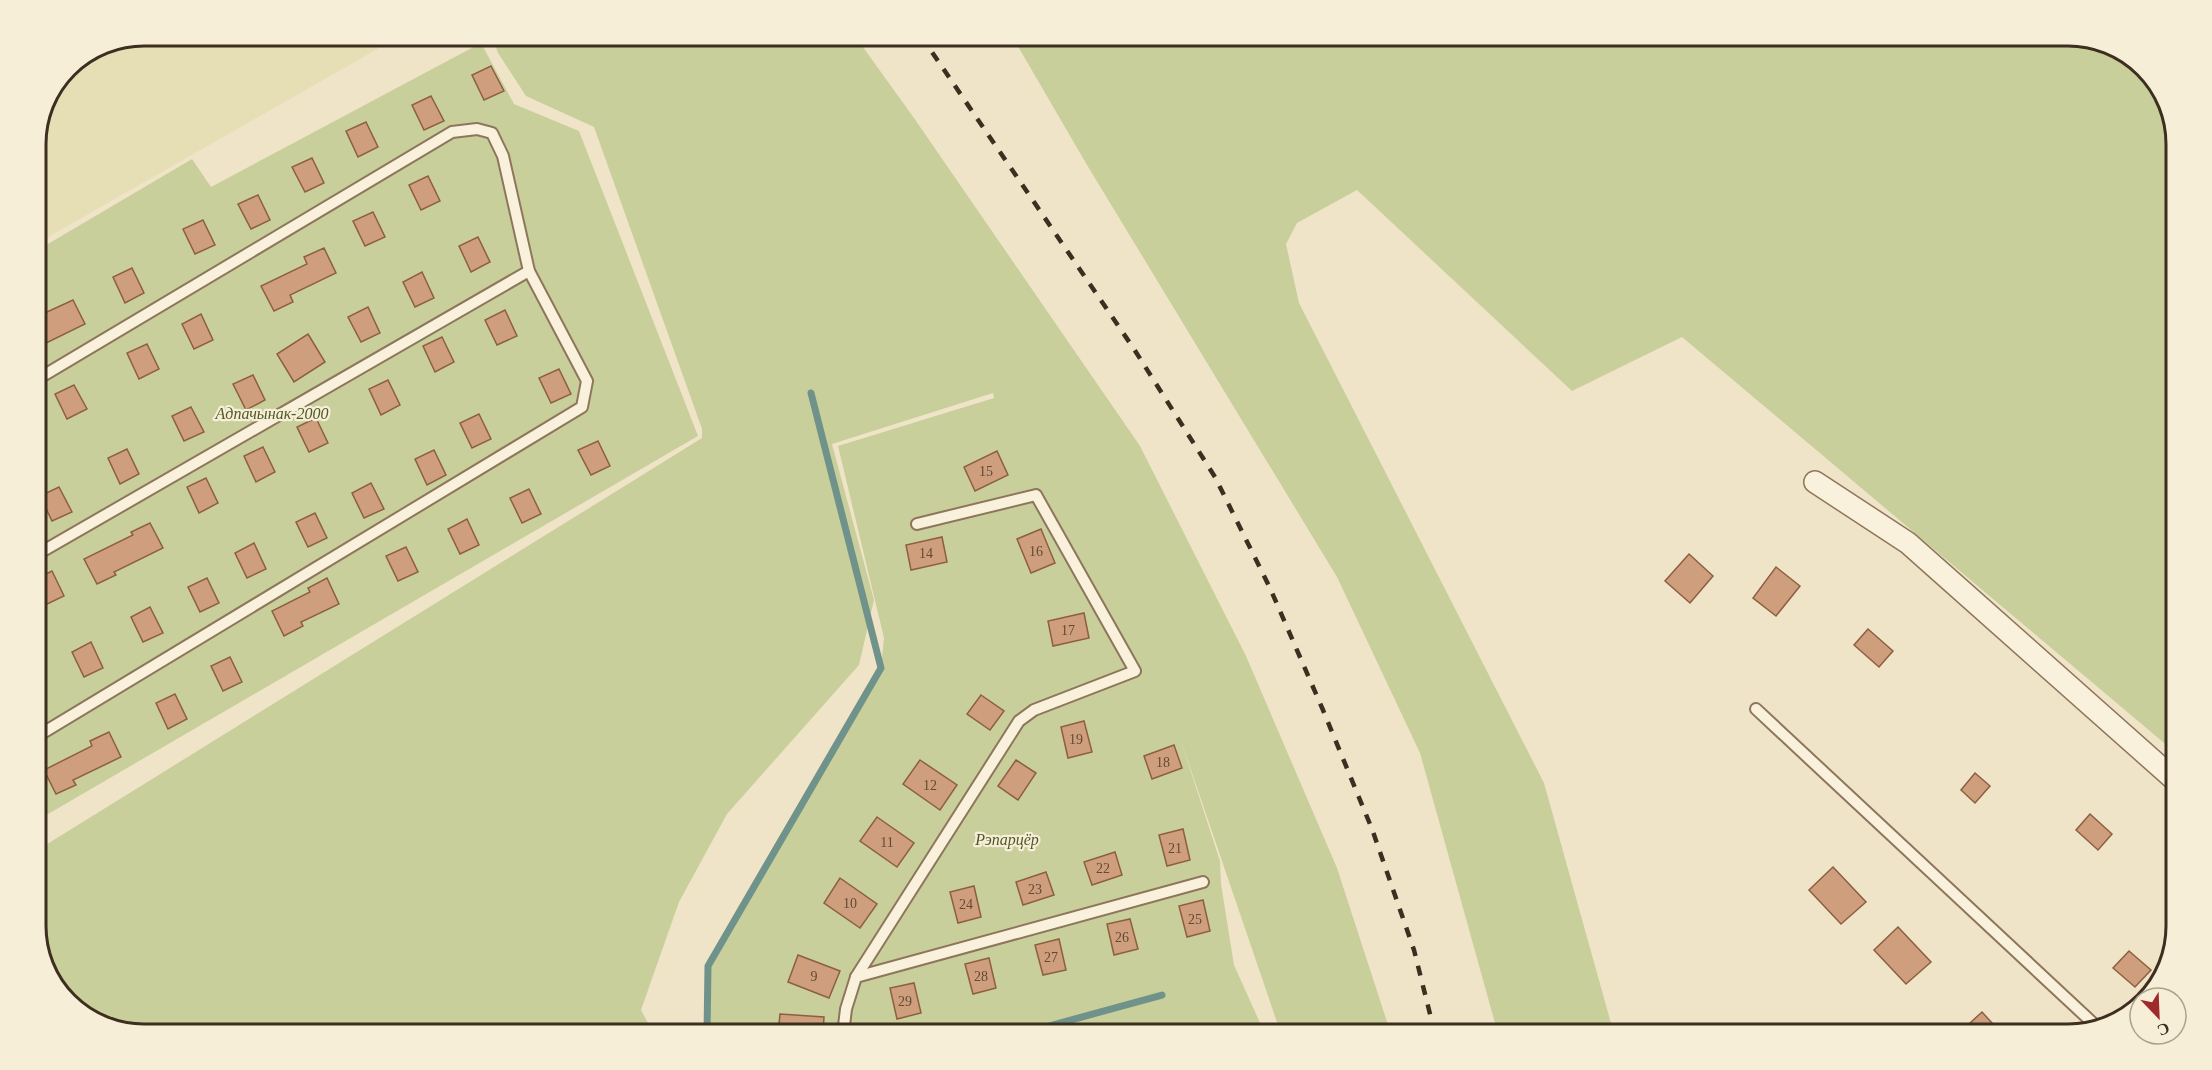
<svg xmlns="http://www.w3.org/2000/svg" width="2212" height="1070" viewBox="0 0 2212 1070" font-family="Georgia,serif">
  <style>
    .farmland { fill: #e6deb5 }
    .green { fill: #c9cf9b }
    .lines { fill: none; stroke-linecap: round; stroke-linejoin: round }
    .stream { stroke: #6f938a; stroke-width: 7 }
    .building { fill: #cf9f7d; stroke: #8d5f41; stroke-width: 1.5 }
    .lane-casing { stroke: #8d765c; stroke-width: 14 }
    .street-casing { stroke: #8d765c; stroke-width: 24 }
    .lane { stroke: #faf1dc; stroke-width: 10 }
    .street { stroke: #faf1dc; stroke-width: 21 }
    .rail { stroke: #3d2e20; stroke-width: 4.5; stroke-dasharray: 10 10; stroke-linecap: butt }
    .labels { text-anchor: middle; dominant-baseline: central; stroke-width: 4.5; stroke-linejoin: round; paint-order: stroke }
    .number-label { font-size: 14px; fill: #624a37 }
    .park-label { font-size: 16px; font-style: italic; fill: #4d5a26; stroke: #f7eed8 }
    .rim { fill: none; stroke: #3d2e20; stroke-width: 3 }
  </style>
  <rect width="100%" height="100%" fill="#f0e4c8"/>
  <polygon class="farmland" points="144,36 400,36 36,244 36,137 68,67 103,44"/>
  <g class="green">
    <polygon points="492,36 855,36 914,118 1140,446 1246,656 1337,868 1391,1034 1281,1034 1180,738 1220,861 1221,884 1234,965 1265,1034 707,1034 708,966 881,668 884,638 838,446 994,398 993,393 832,444 874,600 859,665 727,814 679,902 641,1010 654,1034 144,1034 97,1023 54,986 36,933 36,851 702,438 702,429 594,127 526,96 498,53"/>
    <polygon points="1012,36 2068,36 2115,47 2158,84 2176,137 2176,753 1682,337 1572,391 1357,190 1297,223 1286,244 1299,303 1544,783 1614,1034 1498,1034 1420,753 1337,577 1087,165"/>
    <polygon points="481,43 514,104 579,131 698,436 36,821 36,251 192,159 211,187"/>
  </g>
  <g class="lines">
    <g class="stream">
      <polyline points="707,1034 708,966 881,668 811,393"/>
      <polyline points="1020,1034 1162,995"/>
    </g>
  </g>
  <g class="building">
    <polygon points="491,66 504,91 484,100 472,75"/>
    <polygon points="431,96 444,121 424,130 412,105"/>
    <polygon points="366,122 378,147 358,157 346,131"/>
    <polygon points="312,158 324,183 305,192 292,167"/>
    <polygon points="428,176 440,201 421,210 409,185"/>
    <polygon points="258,195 270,220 251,229 238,204"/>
    <polygon points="373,212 385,237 365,246 353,221"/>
    <polygon points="203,220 215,245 195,254 183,229"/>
    <polygon points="478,237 490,262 471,272 459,246"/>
    <polygon points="324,248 336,273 290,295 293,302 274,311 261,286 307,264 304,257"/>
    <polygon points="132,268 144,293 125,303 113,277"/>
    <polygon points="422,272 434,298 415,307 403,282"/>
    <polygon points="73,300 85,324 36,348 36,317"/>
    <polygon points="368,307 380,333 361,342 348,317"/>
    <polygon points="505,310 517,336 497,345 485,320"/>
    <polygon points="201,314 213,340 194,349 182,324"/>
    <polygon points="308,334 325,362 294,382 277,354"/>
    <polygon points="442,337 454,362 435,372 423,346"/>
    <polygon points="147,344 159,369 139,379 127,353"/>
    <polygon points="559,369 571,394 551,403 539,378"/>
    <polygon points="253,375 265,400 246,410 233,384"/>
    <polygon points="388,380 400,405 381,415 369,389"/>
    <polygon points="74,385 87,409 67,419 55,394"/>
    <polygon points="191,407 204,432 184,441 172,416"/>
    <polygon points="479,414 491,439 472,448 460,423"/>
    <polygon points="316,418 328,443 309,452 297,427"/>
    <polygon points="598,441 610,466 591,475 578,450"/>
    <polygon points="263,447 275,472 256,482 244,456"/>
    <polygon points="127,449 139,474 120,484 108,458"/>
    <polygon points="434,450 446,475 427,485 415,459"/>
    <polygon points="997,451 1008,475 975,491 964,467"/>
    <polygon points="206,478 218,503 199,513 187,487"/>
    <polygon points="371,483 384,509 364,518 352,493"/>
    <polygon points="59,487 72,512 52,521 40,496"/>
    <polygon points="529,489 541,514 522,523 510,498"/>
    <polygon points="315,513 327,538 308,547 296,522"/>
    <polygon points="467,519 479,545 460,554 448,529"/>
    <polygon points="150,523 163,548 114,572 116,575 97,584 84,559 133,535 131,532"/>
    <polygon points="1041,529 1055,563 1031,573 1017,539"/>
    <polygon points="942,537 947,562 911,570 906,545"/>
    <polygon points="254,543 266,569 247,578 235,553"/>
    <polygon points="406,547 418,572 398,581 386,556"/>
    <polygon points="1689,554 1713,576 1690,603 1665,581"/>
    <polygon points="1776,567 1800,586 1776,616 1753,598"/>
    <polygon points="52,571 64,596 45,605 36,587 36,579"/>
    <polygon points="207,578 219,603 200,612 188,587"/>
    <polygon points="327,578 339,604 301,622 303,626 284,636 272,611 310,592 308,588"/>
    <polygon points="150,607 163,633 143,642 131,617"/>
    <polygon points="1084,613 1089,638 1053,646 1048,621"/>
    <polygon points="1868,629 1893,651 1879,667 1854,645"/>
    <polygon points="91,642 103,668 84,677 72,652"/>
    <polygon points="230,657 242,682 223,691 211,666"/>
    <polygon points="175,694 187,719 168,729 156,703"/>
    <polygon points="981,695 1004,711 990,730 967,714"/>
    <polygon points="1084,721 1092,752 1068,758 1061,727"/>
    <polygon points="109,732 121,757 73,780 76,785 56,794 44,770 92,746 90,741"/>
    <polygon points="1174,745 1182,768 1152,779 1144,756"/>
    <polygon points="920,760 957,785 940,810 903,784"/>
    <polygon points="1016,760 1036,773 1018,800 998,786"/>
    <polygon points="1975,773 1990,786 1975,803 1961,790"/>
    <polygon points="2090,814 2112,834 2098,850 2076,830"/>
    <polygon points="877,817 914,843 897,867 860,841"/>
    <polygon points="1183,829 1190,860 1167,866 1159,835"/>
    <polygon points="1115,852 1122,875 1092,885 1084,862"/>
    <polygon points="1833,867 1866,902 1841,924 1809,890"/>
    <polygon points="1046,872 1054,895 1023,905 1016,882"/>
    <polygon points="840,878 877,904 860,928 824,903"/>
    <polygon points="974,886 981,917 958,923 950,892"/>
    <polygon points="1203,900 1210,931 1187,937 1179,906"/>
    <polygon points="1130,919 1138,949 1114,955 1107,924"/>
    <polygon points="1898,927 1931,962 1906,984 1874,950"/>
    <polygon points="1059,939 1066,970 1043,975 1035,945"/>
    <polygon points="2129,951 2151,970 2135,987 2113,968"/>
    <polygon points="798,955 840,971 829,998 788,982"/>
    <polygon points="989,958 996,988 973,994 965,964"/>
    <polygon points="914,983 921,1013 897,1019 890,988"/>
    <polygon points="1982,1012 2002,1034 1958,1034"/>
    <polygon points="780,1014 824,1017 823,1034 778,1034"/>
  </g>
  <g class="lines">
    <defs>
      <g id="lane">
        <polyline points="36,380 452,132 477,129 492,133 503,156 529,271 587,381 582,407 36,737"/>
        <polyline points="36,555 529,271"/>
        <polyline points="1756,709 2096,1026"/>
        <polyline points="856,977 1019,721 1034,710 1135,671 1036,495 917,524"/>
        <polyline points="843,1034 846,1009 856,977 1203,882"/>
      </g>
      <polyline id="street" points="1815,482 1908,543 2176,781"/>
    </defs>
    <use href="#lane" class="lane-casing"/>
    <use href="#street" class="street-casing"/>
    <use href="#lane" class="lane"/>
    <use href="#street" class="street"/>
    <polyline class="rail" points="921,36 1134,349 1215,477 1270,588 1323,710 1372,829 1414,950 1435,1034"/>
  </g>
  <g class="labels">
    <g class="number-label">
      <text x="986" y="471">15</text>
      <text x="1036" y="551">16</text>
      <text x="926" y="553">14</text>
      <text x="1068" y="630">17</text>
      <text x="1076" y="739">19</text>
      <text x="1163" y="762">18</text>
      <text x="930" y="785">12</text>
      <text x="887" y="842">11</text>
      <text x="1175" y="848">21</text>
      <text x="1103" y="868">22</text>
      <text x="1035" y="889">23</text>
      <text x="850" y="903">10</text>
      <text x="966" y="904">24</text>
      <text x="1195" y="919">25</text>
      <text x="1122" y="937">26</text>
      <text x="1051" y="957">27</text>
      <text x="814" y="976">9</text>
      <text x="981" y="976">28</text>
      <text x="905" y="1001">29</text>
    </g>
    <g class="park-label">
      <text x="272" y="413">Адпачынак-2000</text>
      <text x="1007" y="839">Рэпарцёр</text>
    </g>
  </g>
  <path d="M0 0H2212V1070H0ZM144 46H2068A98 98 0 0 1 2166 144V926A98 98 0 0 1 2068 1024H144A98 98 0 0 1 46 926V144A98 98 0 0 1 144 46Z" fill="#f7eed8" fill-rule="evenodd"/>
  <path class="rim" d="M144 46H2068A98 98 0 0 1 2166 144V926A98 98 0 0 1 2068 1024H144A98 98 0 0 1 46 926V144A98 98 0 0 1 144 46Z"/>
  <g transform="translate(2158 1016) rotate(157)"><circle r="28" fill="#f7eed8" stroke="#ada18e" stroke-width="1.5"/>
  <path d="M0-4.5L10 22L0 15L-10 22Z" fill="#9e2a2b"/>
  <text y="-9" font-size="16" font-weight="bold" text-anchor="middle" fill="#3d2e20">С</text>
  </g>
</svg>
